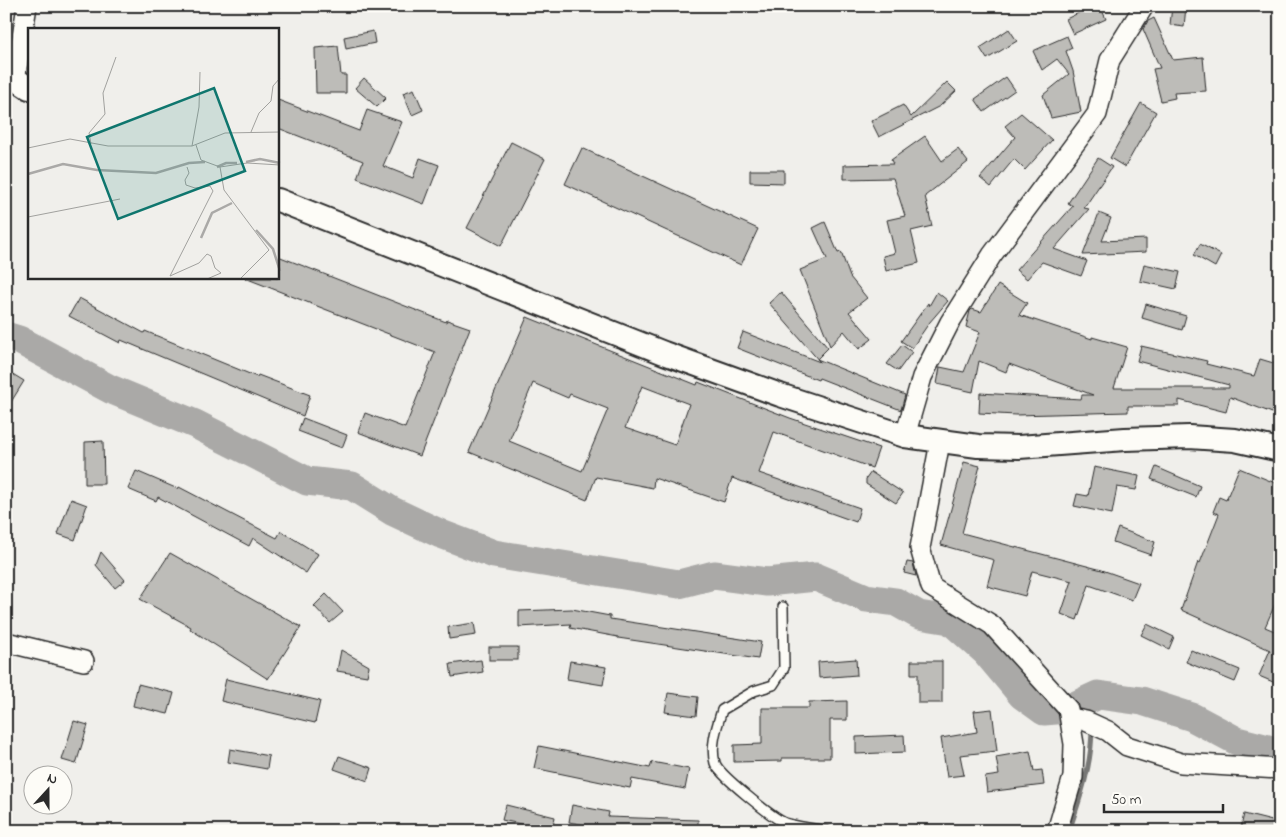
<svg xmlns="http://www.w3.org/2000/svg" width="1286" height="837" viewBox="0 0 1286 837" font-family="'Indie Flower',sans-serif">
  <style>
    .lines { fill: none; stroke-linecap: round; stroke-linejoin: round }
    .stream { stroke: #777775; stroke-width: 5 }
    .river { stroke: #aaa9a7; stroke-width: 29 }
    .building { fill: #bdbcb8; stroke: #2b2b2b; fill-rule: evenodd }
    .service-casing { stroke: #2b2b2b; stroke-width: 12 }
    .minor-casing { stroke: #2b2b2b; stroke-width: 22 }
    .tertiary-casing { stroke: #2b2b2b; stroke-width: 26 }
    .service { stroke: #fdfcf7; stroke-width: 9 }
    .minor { stroke: #fdfcf7; stroke-width: 19 }
    .tertiary { stroke: #fdfcf7; stroke-width: 22 }
    .inset-river { fill: none; stroke: #aaa9a7; stroke-width: 2.5 }
    .inset-road { fill: none; stroke: #a1a19e; stroke-width: 1 }
    .view { fill: #0f766e; fill-opacity: 0.15; stroke: #0f766e; stroke-width: 2.5 }
    .inset-edge { fill: none; stroke: #2b2b2b; stroke-width: 2.5 }
  </style>
  <rect width="100%" height="100%" fill="#f0efeb"/>
  <filter id="ink" filterUnits="userSpaceOnUse"><feTurbulence type="fractalNoise" baseFrequency=".02" numOctaves="2"/><feDisplacementMap in="SourceGraphic" scale="10" xChannelSelector="R" yChannelSelector="G"/><feConvolveMatrix kernelMatrix="1 2 1 2 8 2 1 2 1" color-interpolation-filters="sRGB"/></filter>
  <g filter="url(#ink)">
    <g class="lines">
      <g class="stream">
        <polyline points="1076,706 1090,714"/>
        <path d="M1069 831C1081 796 1092 764 1092 727"/>
      </g>
      <polyline class="river" points="6,336 19,340 110,389 195,424 307,481 352,486 392,511 441,534 494,554 679,584 714,575 767,582 816,577 866,598 896,602 919,615 950,620 986,652 1022,695 1044,711 1068,709 1098,695 1142,701 1192,717 1237,741 1280,752"/>
    </g>
    <g class="building">
      <polygon points="1093,6 1100,6 1106,19 1073,34 1066,19"/>
      <polygon points="1172,6 1186,6 1184,27 1170,25"/>
      <polygon points="1154,18 1173,60 1203,57 1206,91 1174,93 1175,98 1161,101 1153,69 1160,68 1143,29 1148,21"/>
      <polygon points="1009,29 1017,41 987,59 980,48"/>
      <polygon points="373,31 375,43 346,49 344,37"/>
      <polygon points="1067,36 1072,48 1066,51 1073,71 1081,112 1051,118 1043,95 1069,74 1057,59 1042,70 1033,51"/>
      <polygon points="338,46 341,75 346,75 346,93 316,93 315,48"/>
      <polygon points="1006,77 1015,90 984,112 975,99"/>
      <polygon points="364,78 386,98 377,107 355,88"/>
      <polygon points="947,82 956,91 940,106 879,137 871,121 903,105 911,117"/>
      <polygon points="414,89 423,110 412,115 403,93"/>
      <polygon points="278,100 359,131 367,110 402,122 383,166 413,178 420,158 439,165 424,204 357,178 363,161 278,128"/>
      <polygon points="1141,103 1156,112 1125,167 1110,158"/>
      <polygon points="1021,113 1052,140 1025,170 1014,159 991,187 980,178 1015,137 1005,126"/>
      <polygon points="925,136 942,161 958,149 968,162 925,196 932,226 911,231 919,263 886,271 883,256 895,253 887,220 905,216 893,178 844,179 844,165 893,164 891,160"/>
      <polygon points="511,142 545,159 501,246 467,228"/>
      <polygon points="582,148 758,229 741,265 565,184"/>
      <polygon points="1098,158 1112,167 1084,208 1089,209 1054,249 1087,261 1081,276 1042,262 1027,279 1016,270 1073,206 1068,203"/>
      <polygon points="750,170 784,170 784,183 750,182"/>
      <polygon points="1099,213 1111,218 1102,241 1146,239 1146,252 1083,255"/>
      <polygon points="825,222 838,253 841,252 850,277 867,298 849,312 872,339 859,349 844,331 830,346 800,270 827,259 813,228"/>
      <polygon points="1200,244 1221,255 1215,267 1194,255"/>
      <polygon points="278,256 446,322 447,320 470,328 420,456 358,432 365,413 405,428 435,352 245,278 278,278"/>
      <polygon points="1144,264 1180,272 1176,289 1140,281"/>
      <polygon points="998,285 1027,303 1019,315 1092,339 1092,337 1127,347 1114,388 1229,388 1229,385 1137,361 1141,346 1207,361 1206,364 1254,376 1260,359 1280,365 1280,416 1230,397 1226,412 1179,400 1179,406 1128,406 1128,412 1016,415 979,413 980,393 1081,399 1082,395 1093,395 1009,364 1006,372 979,361 973,392 937,384 940,367 964,372 980,332 966,327 970,311 972,309 981,312"/>
      <polygon points="781,292 828,348 817,359 905,395 901,410 819,378 818,380 737,348 743,332 820,362 769,303"/>
      <polygon points="937,292 948,301 929,323 912,348 901,341 928,303 929,306"/>
      <polygon points="79,298 144,333 145,331 257,377 258,375 310,395 303,416 121,340 120,343 69,316"/>
      <polygon points="1146,304 1186,316 1182,330 1142,318"/>
      <path d="M527 317 697 385 698 382 790 418 879 448 872 468 774 432 759 473 860 508 856 522 732 478 724 502 654 478 653 488 596 477 587 500 469 452ZM533 383 568 398 570 394 608 409 582 471 509 441ZM642 386 689 404 675 445 625 428Z"/>
      <polygon points="902,345 912,352 898,371 887,364"/>
      <polygon points="11,373 24,381 6,410 6,381"/>
      <polygon points="303,418 347,435 342,448 298,431"/>
      <polygon points="103,441 104,484 85,484 85,442"/>
      <polygon points="964,462 980,466 962,533 1102,570 1139,583 1132,600 1089,585 1077,620 1061,614 1072,581 1032,571 1025,596 987,586 994,560 941,545"/>
      <polygon points="1094,467 1139,476 1136,490 1117,487 1112,514 1074,506 1077,494 1088,496"/>
      <polygon points="1156,467 1200,486 1196,497 1151,479"/>
      <polygon points="1239,468 1280,485 1280,593 1265,627 1277,632 1280,627 1280,685 1259,676 1270,650 1181,610 1198,562 1200,563 1219,514 1213,512 1219,497 1226,500"/>
      <polygon points="136,471 178,489 179,487 277,538 281,531 318,554 306,573 253,538 249,546 158,497 156,501 128,489"/>
      <polygon points="871,472 903,493 896,503 866,484 866,479"/>
      <polygon points="71,499 87,505 75,540 58,534"/>
      <polygon points="1118,528 1155,542 1151,555 1113,542"/>
      <polygon points="101,552 125,580 115,588 96,565"/>
      <polygon points="170,553 301,627 268,679 190,629 191,627 140,599"/>
      <polygon points="907,562 913,563 916,576 904,573"/>
      <polygon points="326,594 343,612 330,623 314,606"/>
      <polygon points="572,609 610,616 610,619 761,642 758,659 618,638 618,637 570,628 571,624 519,627 519,611"/>
      <polygon points="474,623 476,635 449,639 448,627"/>
      <polygon points="1147,624 1174,637 1169,649 1141,635"/>
      <rect x="489" y="647" width="29" height="13"/>
      <polygon points="341,650 369,666 367,676 337,671"/>
      <polygon points="1191,650 1240,670 1235,682 1186,662"/>
      <polygon points="856,659 857,675 819,678 818,662"/>
      <polygon points="481,660 483,672 452,677 450,664"/>
      <polygon points="570,661 606,667 603,685 567,679"/>
      <polygon points="911,661 942,661 942,703 918,703 918,674 911,674"/>
      <polygon points="226,679 320,701 315,723 221,701"/>
      <polygon points="138,684 174,693 168,714 133,706"/>
      <polygon points="668,693 698,697 696,716 665,712"/>
      <polygon points="847,701 847,720 830,720 830,758 782,758 782,761 734,762 734,745 762,744 762,708 809,708 809,702"/>
      <polygon points="992,709 997,751 960,755 964,775 947,777 941,738 977,732 974,711"/>
      <polygon points="74,721 88,725 76,764 62,760"/>
      <polygon points="904,735 905,752 856,754 856,737"/>
      <polygon points="539,746 650,768 652,762 689,769 685,789 632,779 630,788 534,768"/>
      <polygon points="230,749 269,756 267,769 228,762"/>
      <polygon points="1030,751 1034,771 1042,770 1044,785 987,792 985,777 999,775 996,757"/>
      <polygon points="339,756 372,768 368,781 334,769"/>
      <polygon points="506,805 555,817 552,831 502,820"/>
      <polygon points="572,805 609,812 608,817 698,820 698,831 616,831 569,822"/>
      <polygon points="1244,814 1280,823 1280,831 1240,831"/>
    </g>
    <g class="lines">
      <defs>
        <path id="service" d="M783 607 784 668 773 685 754 691 722 710C717 726 710 746 715 763 718 774 773 818 785 823 799 827 814 829 827 831"/>
        <g id="minor">
          <polyline points="15,80 27,6"/>
          <polyline points="905,436 922,377 950,322 992,255 1097,114 1110,60 1144,6"/>
          <polyline points="940,442 920,548 931,587 992,625 1068,709 1074,744 1073,777 1057,831"/>
          <polyline points="6,642 84,661"/>
          <polyline points="1071,718 1086,721 1108,731 1127,746 1181,763 1280,769"/>
        </g>
        <g id="tertiary">
          <polyline points="6,73 29,88"/>
          <polyline points="278,200 664,353 780,395 905,436 978,446 1019,447 1125,439 1189,437 1235,440 1280,450"/>
        </g>
      </defs>
      <use href="#service" class="service-casing"/>
      <use href="#minor" class="minor-casing"/>
      <use href="#tertiary" class="tertiary-casing"/>
      <use href="#service" class="service"/>
      <use href="#minor" class="minor"/>
      <use href="#tertiary" class="tertiary"/>
    </g>
  </g>
  <g transform="translate(28 28)">
    <rect width="251" height="251" fill="#f0efeb"/>
    <path class="inset-river" d="M218 134 232 131 252 135M189 139 198 135H209M0 146 35 136 69 142 128 145 161 135 177 134M228 202 245 221 252 243M173 210 184 185 204 175"/>
    <path class="inset-road" d="M223 104 231 85 243 73 245 58 252 50M63 116 61 105 77 86 75 65 88 29M168 117 173 132 192 139 196 162 241 222 212 251M164 118 171 79 172 44M0 120 42 111 80 118H164L197 105 252 104M159 139 161 145 157 152 158 157 167 160 182 158 185 163 142 248 171 235 179 226 183 228 187 240 193 245 179 251M192 139 219 135 252 137M0 189 92 171"/>
    <path class="view" d="M186 60 217 143 90 191 59 109Z"/>
    <rect width="251" height="251" class="inset-edge"/>
  </g>
  <rect width="1286" height="837" fill="none" stroke="#fdfcf7" stroke-width="25"/>
  <rect x="12" y="12" width="1261" height="812" fill="none" stroke="#2b2b2b" stroke-width="2" filter="url(#ink)"/>
  <g transform="translate(48 790) rotate(21)"><circle r="24" fill="#fdfcf7" stroke="#a9a8a5"/>
  <path d="M0-4L9 19L0 12L-9 19Z" fill="#2b2b2b"/>
  <text y="-8" font-size="14" font-weight="bold" text-anchor="middle" fill="#2b2b2b">N</text>
  </g>
  <path d="M1104 804v8h119v-8" fill="none" stroke="#2b2b2b" stroke-width="2.5"/>
  <text x="1111" y="804" font-size="15" fill="#2b2b2b" stroke="#fdfcf7" stroke-width="4" paint-order="stroke">50 m</text>
</svg>
